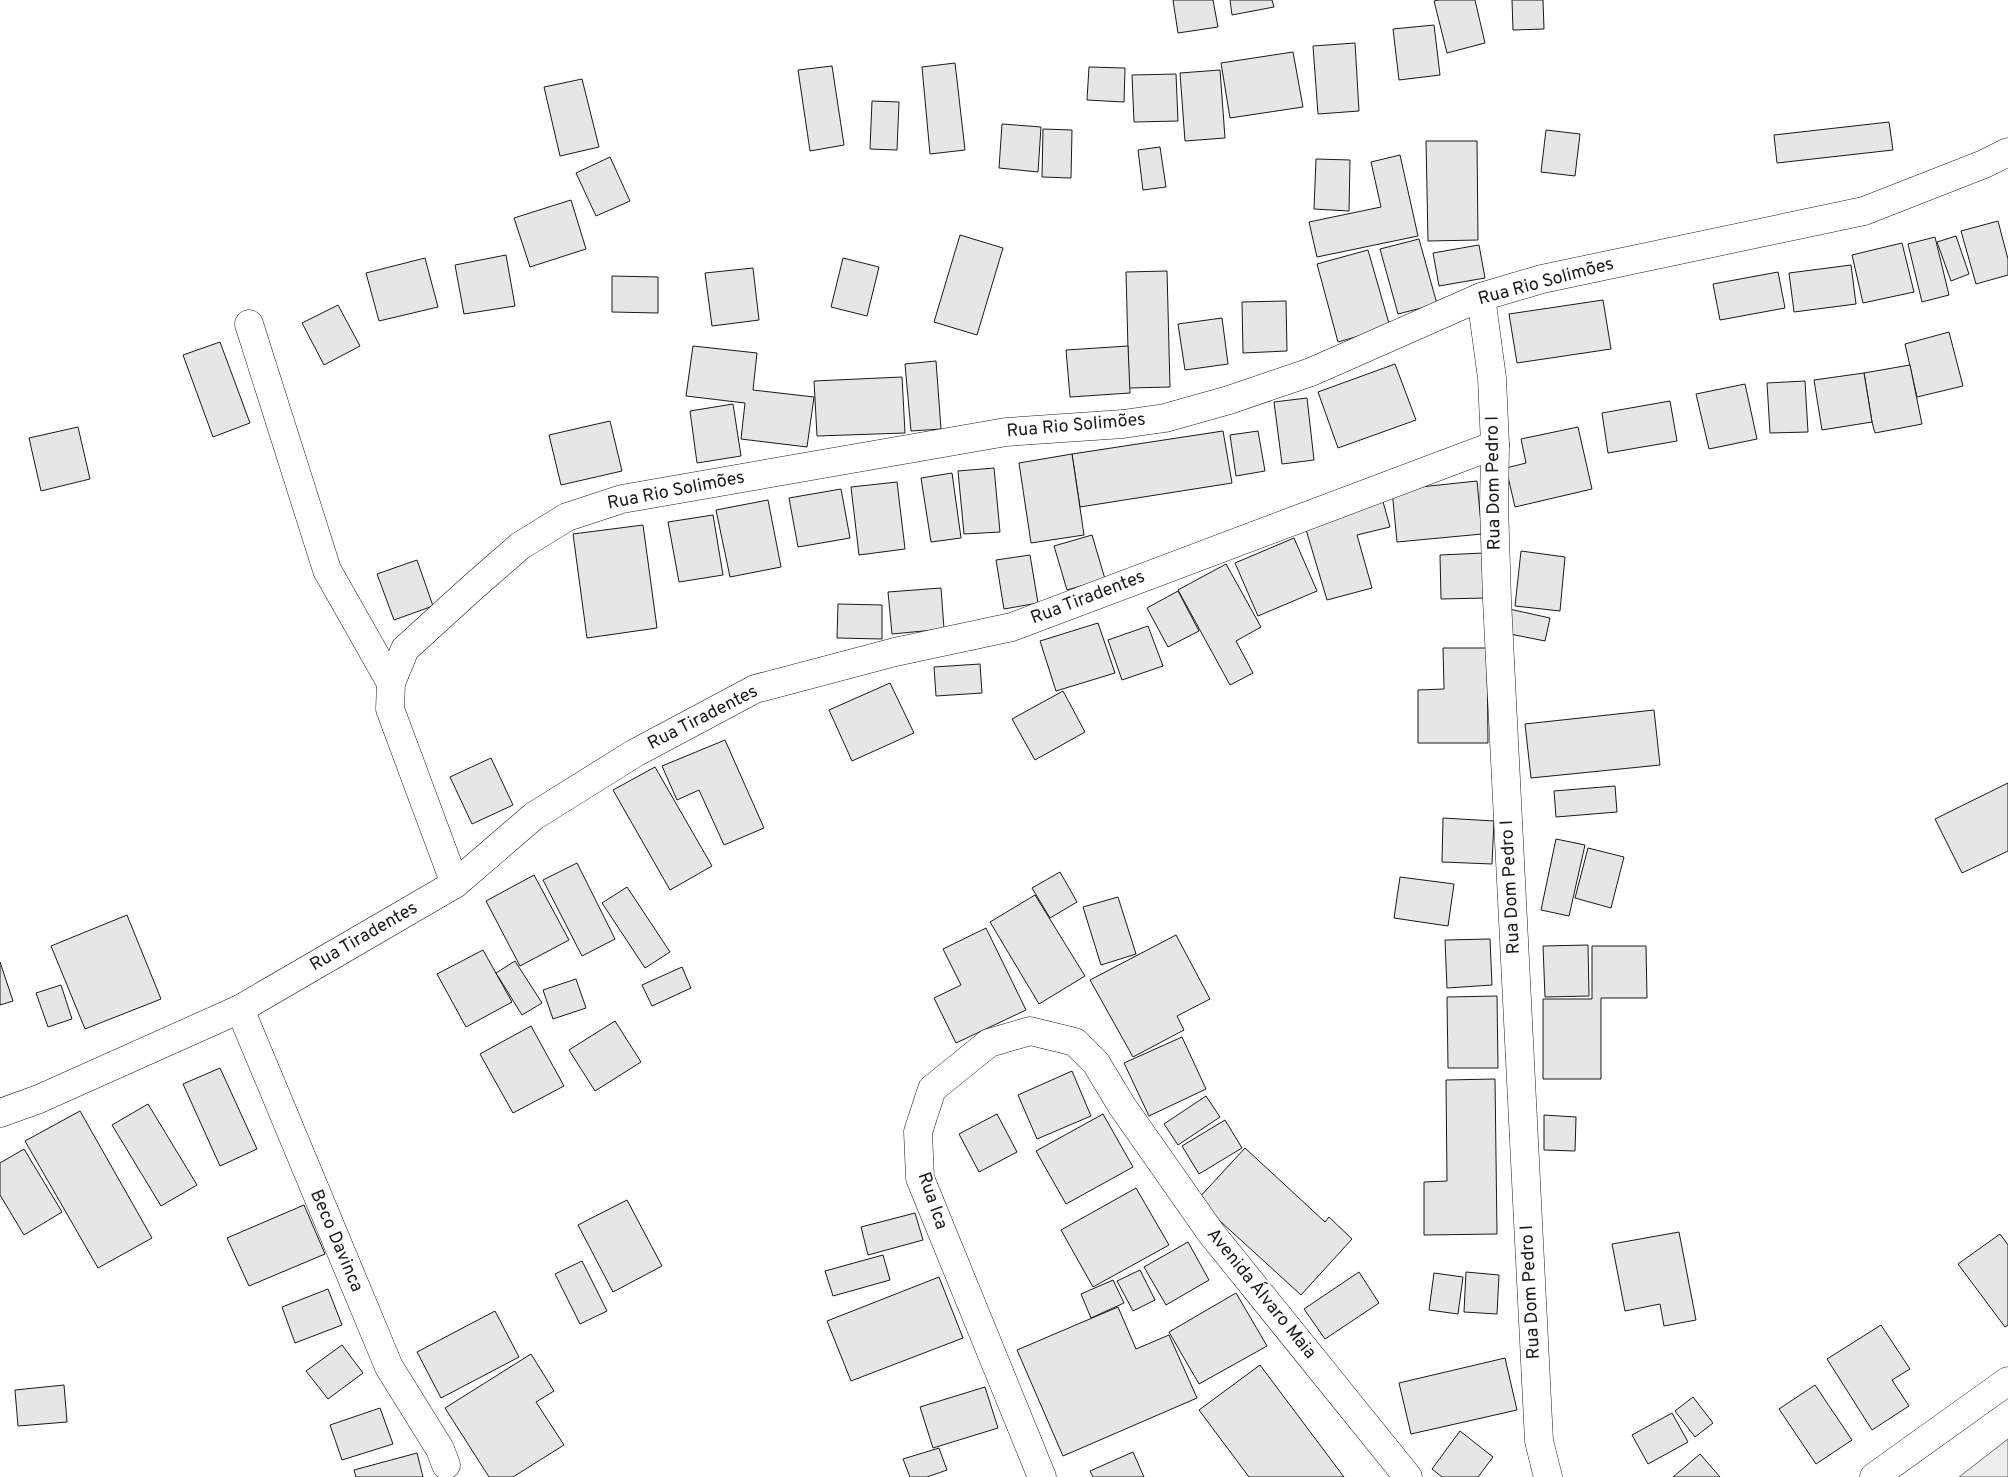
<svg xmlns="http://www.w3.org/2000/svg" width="2008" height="1477" viewBox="0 0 2008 1477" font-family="Overpass,sans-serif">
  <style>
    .built { fill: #ededed; stroke: #6a6a6a }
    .building { fill: #e6e6e6; stroke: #1a1a1a }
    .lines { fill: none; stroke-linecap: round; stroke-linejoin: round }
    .minor-casing { stroke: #1a1a1a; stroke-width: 29 }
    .tertiary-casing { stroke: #1a1a1a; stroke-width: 29 }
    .minor { stroke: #fff; stroke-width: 28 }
    .tertiary { stroke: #fff; stroke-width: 28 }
    .labels { text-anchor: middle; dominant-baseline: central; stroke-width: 4; stroke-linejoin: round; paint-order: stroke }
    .street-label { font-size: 18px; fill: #1a1a1a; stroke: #fff }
  </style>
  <rect width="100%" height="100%" fill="#fff"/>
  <polygon class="built" points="2008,1439 2008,1477 1959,1477"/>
  <g class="building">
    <polygon points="1173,0 1213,0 1218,27 1178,33"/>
    <polygon points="1230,0 1272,0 1274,7 1232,15"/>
    <polygon points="1439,0 1475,0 1485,43 1447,53 1434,1"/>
    <polygon points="1512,0 1543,0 1544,29 1513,30"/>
    <polygon points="1434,25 1440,75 1399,80 1393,29"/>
    <polygon points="1355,43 1359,111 1318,114 1313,46"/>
    <polygon points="1293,52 1303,107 1230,118 1221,63"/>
    <polygon points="955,63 965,150 930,154 922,67"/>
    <polygon points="832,66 844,145 810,151 798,70"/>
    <polygon points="1089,67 1125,68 1124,102 1087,100"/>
    <polygon points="1220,70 1225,138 1185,141 1180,73"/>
    <polygon points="1176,74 1178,121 1134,122 1132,75"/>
    <polygon points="582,79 599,147 560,156 544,87"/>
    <polygon points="872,101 899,102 897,150 870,149"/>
    <polygon points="1889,122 1893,150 1777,163 1774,135"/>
    <polygon points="1002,124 1041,127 1038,172 999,168"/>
    <polygon points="1043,129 1072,130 1071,178 1042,177"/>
    <polygon points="1546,130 1580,134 1575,176 1541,172"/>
    <polygon points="1426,141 1477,141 1478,240 1428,241"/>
    <polygon points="1160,147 1166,187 1143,190 1138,150"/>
    <polygon points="1400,155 1418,236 1317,257 1309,222 1381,207 1371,162"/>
    <polygon points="610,157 630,201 596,216 576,173"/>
    <polygon points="1316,159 1350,160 1349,211 1314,209"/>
    <polygon points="571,200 586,249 530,267 514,218"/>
    <polygon points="1998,221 2008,259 2008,275 1976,284 1961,231"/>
    <polygon points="960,235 1003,248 977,335 934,322"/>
    <polygon points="1956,236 1969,274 1951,281 1937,242"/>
    <polygon points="1935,237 1949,295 1922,302 1908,244"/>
    <polygon points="1419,239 1437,304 1398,314 1380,249"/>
    <polygon points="1902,243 1914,292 1863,303 1852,255"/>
    <polygon points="1479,245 1485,278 1439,286 1433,253"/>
    <polygon points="1368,250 1390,327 1338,342 1317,264"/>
    <polygon points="506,255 515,306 464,314 455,265"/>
    <polygon points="425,258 438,307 379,321 366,273"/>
    <polygon points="843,258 879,267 867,316 831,307"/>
    <polygon points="1851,265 1856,304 1794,312 1789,273"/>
    <polygon points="753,268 759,320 712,326 705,273"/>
    <polygon points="1167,271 1170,387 1129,388 1126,272"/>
    <polygon points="1778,272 1785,308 1720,320 1713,284"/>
    <polygon points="612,276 658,277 658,313 612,312"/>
    <polygon points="1603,300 1611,349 1517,363 1509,314"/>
    <polygon points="1286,301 1287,351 1243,353 1242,302"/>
    <polygon points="338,305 360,346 324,365 302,323"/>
    <polygon points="1222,318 1228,364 1185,370 1178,324"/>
    <polygon points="1949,332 1963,386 1917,397 1905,344"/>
    <polygon points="220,342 250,423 213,437 183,355"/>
    <polygon points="693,346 757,353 753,390 814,397 807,447 741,439 745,403 686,396"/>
    <polygon points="1128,346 1130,393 1070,397 1066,350"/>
    <polygon points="936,361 941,429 911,431 905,364"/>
    <polygon points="1395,364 1416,420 1338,448 1318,392"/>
    <polygon points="1910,365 1922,424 1875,433 1872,422 1864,373"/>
    <polygon points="1864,373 1872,422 1822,430 1814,380"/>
    <polygon points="902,377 905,433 817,436 814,381"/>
    <polygon points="1805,381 1808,432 1770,433 1767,383"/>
    <polygon points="1745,384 1757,439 1709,449 1696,394"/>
    <polygon points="1307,398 1314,460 1282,464 1274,402"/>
    <polygon points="1670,401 1677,441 1608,453 1602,413"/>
    <polygon points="733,404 741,456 697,463 690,411"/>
    <polygon points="610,421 622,471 561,485 549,435"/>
    <polygon points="78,427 90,479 41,491 29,438"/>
    <polygon points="1578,427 1592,489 1515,507 1506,468 1526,463 1521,439"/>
    <polygon points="1223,431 1232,483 1080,507 1072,454"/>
    <polygon points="1258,431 1265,471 1236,476 1230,435"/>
    <polygon points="1072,454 1084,535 1031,543 1019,463"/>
    <polygon points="994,468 1000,532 964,534 958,471"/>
    <polygon points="952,473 961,538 931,542 921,478"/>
    <polygon points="1477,481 1482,534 1397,542 1392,490"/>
    <polygon points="897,482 905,549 859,555 851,487"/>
    <polygon points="841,489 850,538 798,547 789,498"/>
    <polygon points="1382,498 1390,527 1357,535 1372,588 1327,600 1304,523"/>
    <polygon points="768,500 781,567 730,577 716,510"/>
    <polygon points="713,515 723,575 679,582 668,522"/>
    <polygon points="643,525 657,628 587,638 573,534"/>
    <polygon points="1092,535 1105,579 1067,590 1054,546"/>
    <polygon points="1294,538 1317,591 1258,616 1235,563"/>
    <polygon points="1521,551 1565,557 1560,611 1515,606"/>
    <polygon points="1484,553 1486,598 1441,599 1440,555"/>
    <polygon points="1030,555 1038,603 1004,609 996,560"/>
    <polygon points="417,560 433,606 394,620 377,574"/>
    <polygon points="1226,564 1261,627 1236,641 1253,673 1230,685 1178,590"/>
    <polygon points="941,588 944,629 892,634 888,592"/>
    <polygon points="1178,591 1199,631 1168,647 1147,608"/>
    <polygon points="838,604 882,605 882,639 837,638"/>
    <polygon points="1509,609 1550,618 1545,641 1505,633"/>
    <polygon points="1098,623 1115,673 1056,691 1040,641"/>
    <polygon points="1148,626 1163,666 1122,680 1108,640"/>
    <polygon points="1443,648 1487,648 1488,743 1418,743 1418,690 1444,689"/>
    <polygon points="980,664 982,693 936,696 934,667"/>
    <polygon points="890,683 914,733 852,761 829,710"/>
    <polygon points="1063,691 1085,732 1035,760 1012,719"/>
    <polygon points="1654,710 1660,765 1531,778 1525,724"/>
    <polygon points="725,740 764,828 724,845 699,790 677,800 662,766"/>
    <polygon points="491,758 513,805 472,824 450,777"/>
    <polygon points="655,767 712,866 670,890 613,790"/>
    <polygon points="2008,783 2008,851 1962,873 1935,819"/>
    <polygon points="1615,786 1617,812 1556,817 1554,791"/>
    <polygon points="1443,818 1494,821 1492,864 1442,862"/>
    <polygon points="1556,839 1585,845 1569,916 1541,910"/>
    <polygon points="1588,848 1624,857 1611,908 1575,898"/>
    <polygon points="577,863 615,939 582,956 543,880"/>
    <polygon points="1060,872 1077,902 1050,918 1032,888"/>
    <polygon points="534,875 569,940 520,966 486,901"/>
    <polygon points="1400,877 1454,884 1448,926 1394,918"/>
    <polygon points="627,887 670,952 645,968 602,903"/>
    <polygon points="1035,895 1085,976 1039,1004 990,922"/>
    <polygon points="1118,897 1136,954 1101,965 1083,907"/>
    <polygon points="127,915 161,999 85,1029 51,946"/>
    <polygon points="986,928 1026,1010 956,1043 934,998 961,985 943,949"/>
    <polygon points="1176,935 1210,999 1177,1016 1184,1030 1133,1057 1090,980"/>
    <polygon points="1490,939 1492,985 1447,988 1445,940"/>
    <polygon points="1588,945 1589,996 1545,997 1543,946"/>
    <polygon points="1592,946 1646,946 1647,998 1601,998 1601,1079 1543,1079 1543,999 1592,999"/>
    <polygon points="483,950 512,1002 466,1027 437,974"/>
    <polygon points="515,961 542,1003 522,1015 496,973"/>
    <polygon points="0,962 13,1001 0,1005"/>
    <polygon points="682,967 691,988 652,1006 642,985"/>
    <polygon points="576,979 586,1008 553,1019 543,990"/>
    <polygon points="61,985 72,1019 48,1027 36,993"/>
    <polygon points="1497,996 1498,1068 1448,1068 1447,997"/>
    <polygon points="615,1021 641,1062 595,1091 569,1050"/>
    <polygon points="531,1026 564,1086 513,1113 480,1054"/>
    <polygon points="1182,1037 1206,1089 1149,1116 1124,1063"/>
    <polygon points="220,1068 257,1149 220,1166 183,1084"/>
    <polygon points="1072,1071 1091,1116 1037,1139 1018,1095"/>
    <polygon points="1495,1079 1497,1234 1424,1235 1424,1182 1447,1181 1446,1080"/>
    <polygon points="1206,1096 1220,1117 1178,1145 1164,1124"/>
    <polygon points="148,1104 197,1185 161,1206 112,1125"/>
    <polygon points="80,1111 152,1238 98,1268 25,1141"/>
    <polygon points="997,1114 1017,1152 979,1172 959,1134"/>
    <polygon points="1103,1114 1133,1167 1066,1204 1036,1151"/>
    <polygon points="1544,1115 1576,1117 1575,1151 1544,1150"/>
    <polygon points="1225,1120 1242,1148 1199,1174 1182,1146"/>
    <polygon points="1245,1148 1325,1222 1329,1217 1352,1239 1301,1295 1197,1200"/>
    <polygon points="24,1149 62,1212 24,1235 0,1195 0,1163"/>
    <polygon points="1136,1188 1169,1245 1093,1287 1061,1230"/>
    <polygon points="627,1200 662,1266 613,1292 578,1225"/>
    <polygon points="304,1205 325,1254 249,1286 227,1238"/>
    <polygon points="915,1213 923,1240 868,1255 861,1227"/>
    <polygon points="1679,1232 1696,1320 1664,1326 1660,1304 1625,1311 1612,1244"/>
    <polygon points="2000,1234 2008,1245 2008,1325 2005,1327 1958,1264"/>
    <polygon points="1188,1242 1209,1280 1166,1305 1144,1267"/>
    <polygon points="883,1255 890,1280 833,1296 825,1271"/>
    <polygon points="582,1261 607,1311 580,1324 555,1274"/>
    <polygon points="1140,1270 1155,1300 1133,1311 1117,1281"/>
    <polygon points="1359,1272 1379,1303 1325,1339 1304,1309"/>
    <polygon points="1466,1272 1499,1275 1497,1314 1464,1312"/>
    <polygon points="1434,1273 1463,1277 1458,1314 1429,1310"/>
    <polygon points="939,1277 963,1338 851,1381 827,1321"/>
    <polygon points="1113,1280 1124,1303 1091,1318 1081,1294"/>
    <polygon points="328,1289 342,1325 295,1343 282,1307"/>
    <polygon points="1236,1293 1267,1346 1199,1384 1169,1332"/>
    <polygon points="1118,1307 1136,1349 1169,1335 1197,1398 1063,1456 1017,1350"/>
    <polygon points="495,1311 519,1357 441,1398 417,1352"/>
    <polygon points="1881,1325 1910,1369 1892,1380 1909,1406 1872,1430 1827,1359"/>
    <polygon points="342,1345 363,1373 328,1399 306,1371"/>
    <polygon points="531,1354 554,1391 536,1402 564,1445 513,1477 489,1477 445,1408"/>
    <polygon points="1505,1358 1517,1410 1411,1434 1399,1383"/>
    <polygon points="1260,1365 1344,1477 1249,1477 1199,1410"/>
    <polygon points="64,1385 67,1422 18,1426 15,1390"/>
    <polygon points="1815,1385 1852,1440 1816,1464 1779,1409"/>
    <polygon points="985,1387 998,1428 933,1448 920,1407"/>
    <polygon points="1693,1397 1713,1423 1695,1437 1675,1411"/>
    <polygon points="380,1408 393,1444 342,1460 330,1425"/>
    <polygon points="1672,1413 1688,1442 1648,1464 1632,1435"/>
    <polygon points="1460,1431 1493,1457 1478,1477 1442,1477 1432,1469"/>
    <polygon points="939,1448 947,1470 927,1477 910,1477 903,1459"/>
    <polygon points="1133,1452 1144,1477 1093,1477 1090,1471"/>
    <polygon points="417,1453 423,1477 356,1477 354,1470"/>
    <polygon points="1700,1454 1720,1477 1673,1477"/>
  </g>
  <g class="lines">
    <defs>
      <g id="minor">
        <polyline points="1481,297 1492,378 1495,445 1494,505 1497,600 1539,1441 1548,1477"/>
        <polyline points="249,324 327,570 391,683"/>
        <polyline points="455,884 390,709 391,683 405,649 473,587 520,546 567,517 622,499 1006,432 1123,424 1165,418 1229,400 1311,372 1481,297 1542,279 1864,211 1984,164 2008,152"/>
        <polyline points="240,1009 389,1367 440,1449 446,1465"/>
        <polyline points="0,1113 39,1099 240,1009 455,884 534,816 635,753 755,689 895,652 1012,627 1495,445"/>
        <polyline points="1042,1477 920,1178 918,1132 932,1089 989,1043 1030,1031 1075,1042 1096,1063 1122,1106 1211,1233 1408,1477"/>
      </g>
      <polyline id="tertiary" points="1874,1477 2008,1381"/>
    </defs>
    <use href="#minor" class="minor-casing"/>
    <use href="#tertiary" class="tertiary-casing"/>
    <use href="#minor" class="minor"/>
    <use href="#tertiary" class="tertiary"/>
  </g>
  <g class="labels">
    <g class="street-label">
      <text transform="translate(1546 282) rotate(-15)">Rua Rio Solimões</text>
      <text transform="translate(1076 426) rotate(-5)">Rua Rio Solimões</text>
      <text transform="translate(1494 483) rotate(-91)">Rua Dom Pedro I</text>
      <text transform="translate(676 491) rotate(-11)">Rua Rio Solimões</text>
      <text transform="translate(1088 598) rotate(-21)">Rua Tiradentes</text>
      <text transform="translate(703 718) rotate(-27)">Rua Tiradentes</text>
      <text transform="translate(1511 887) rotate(-93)">Rua Dom Pedro I</text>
      <text transform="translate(364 937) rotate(-30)">Rua Tiradentes</text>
      <text transform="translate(932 1201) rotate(71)">Rua Ica</text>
      <text transform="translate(336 1241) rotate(67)">Beco Davinca</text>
      <text transform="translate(1531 1292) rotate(-93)">Rua Dom Pedro I</text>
      <text transform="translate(1261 1294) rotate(51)">Avenida Álvaro Maia</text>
    </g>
  </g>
</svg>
